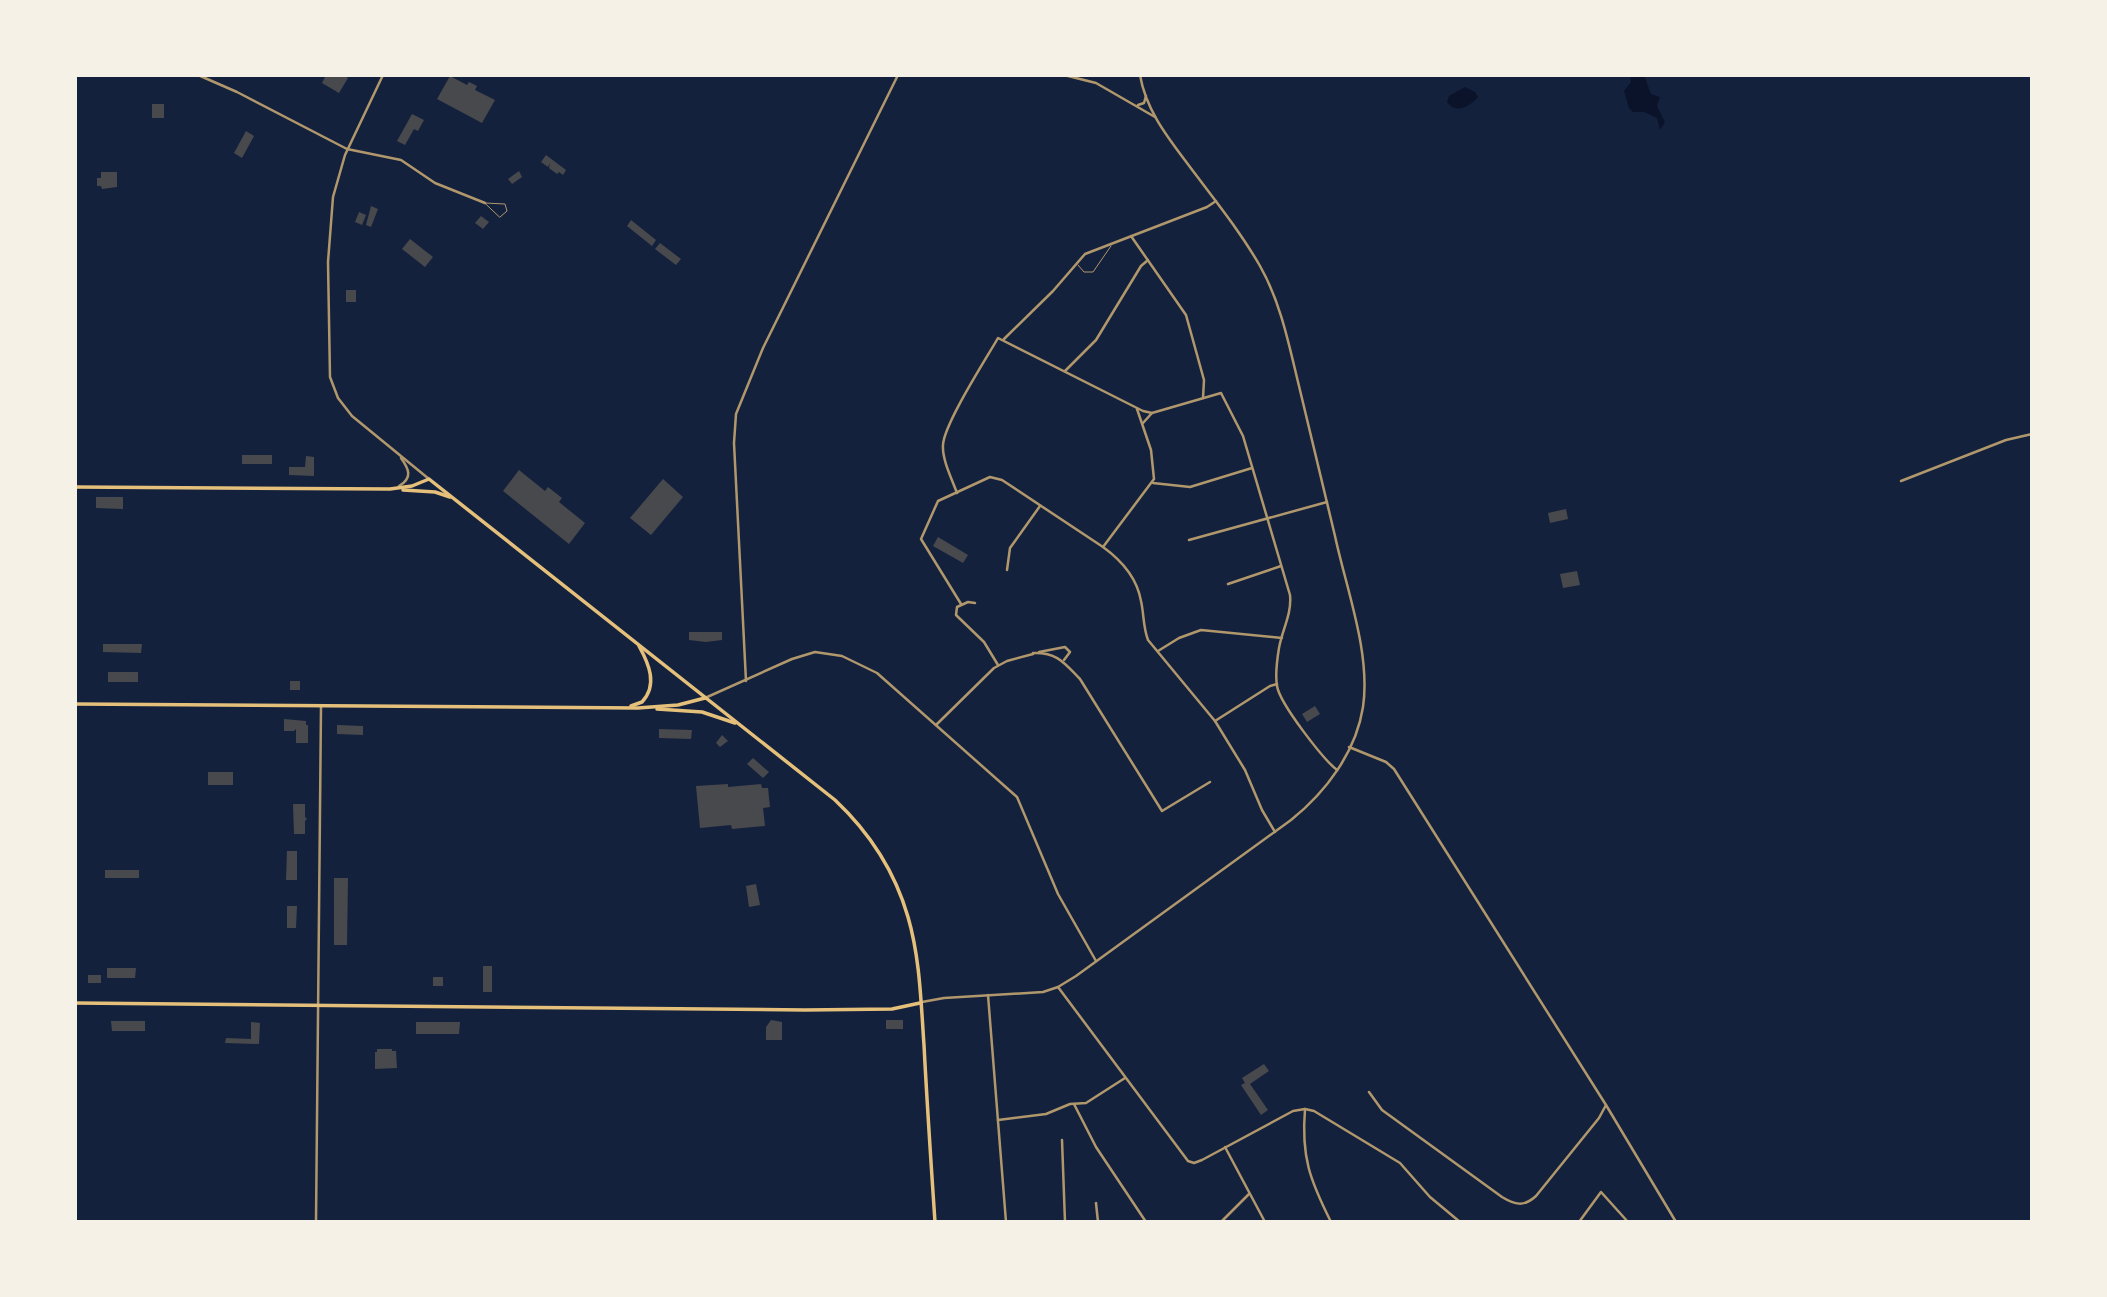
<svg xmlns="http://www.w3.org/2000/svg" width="2107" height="1297" viewBox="0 0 2107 1297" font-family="'Golos Text',sans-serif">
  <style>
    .water { fill: #0b132b }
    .building { fill: #48494c }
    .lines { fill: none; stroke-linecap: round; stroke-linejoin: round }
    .service { stroke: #b1986c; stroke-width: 1 }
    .minor { stroke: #b1986c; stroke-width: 2.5 }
    .tertiary { stroke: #b1986c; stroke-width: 2.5 }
    .secondary { stroke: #e5c07b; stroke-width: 3.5 }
  </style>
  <rect width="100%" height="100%" fill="#14213d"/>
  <g class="water">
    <polygon points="1630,75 1644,75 1651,94 1660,97 1657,106 1665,122 1660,130 1657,118 1644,112 1633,112 1629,108 1624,91 1631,82"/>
    <path d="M1465 87 1475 92 1478 97C1470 106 1456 115 1447 102L1449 96Z"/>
  </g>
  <g class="building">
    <polygon points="326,75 343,75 348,78 339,93 322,83"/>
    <polygon points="450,76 467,85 469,82 477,86 475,90 495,100 482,123 437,99"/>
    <rect x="152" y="104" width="12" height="14"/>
    <polygon points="412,114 424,120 418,131 414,129 405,145 397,141"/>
    <polygon points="246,131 254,136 242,158 234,153"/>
    <polygon points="546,155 566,170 563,175 559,172 557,174 549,168 550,163 548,167 541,162"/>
    <polygon points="519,171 522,177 512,184 508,179"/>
    <polygon points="101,172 117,172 117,187 102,189 101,186 97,186 97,178 101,178"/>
    <polygon points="371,206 378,209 371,227 366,225"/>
    <polygon points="359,212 366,215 362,225 355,222"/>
    <polygon points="481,216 489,222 483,229 475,223"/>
    <polygon points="631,220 656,240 652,246 627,226"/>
    <polygon points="410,239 433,257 425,267 402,249"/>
    <polygon points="660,243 681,259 676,265 655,249"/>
    <rect x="346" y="290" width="10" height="12"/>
    <rect x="242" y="455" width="30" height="9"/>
    <polygon points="306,456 314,457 314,476 289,475 289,467 305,467"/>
    <polygon points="519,470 545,491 548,487 562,498 559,502 585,523 569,544 503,491"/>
    <polygon points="663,479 683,497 651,535 630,518"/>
    <polygon points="96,497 123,497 123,509 96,508"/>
    <polygon points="1566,509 1568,519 1550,523 1548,513"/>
    <polygon points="938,537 968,555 963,563 933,546"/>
    <polygon points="1577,571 1580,585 1563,588 1560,574"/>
    <polygon points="689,632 722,632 722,640 706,642 689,640"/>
    <polygon points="103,644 142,644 141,653 103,652"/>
    <rect x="108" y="672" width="30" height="10"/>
    <rect x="290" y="681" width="10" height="9"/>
    <polygon points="1315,706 1320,714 1307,722 1302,714"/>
    <polygon points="284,719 306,721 306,725 308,725 308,743 296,743 296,729 294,731 284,731"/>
    <polygon points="337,725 363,726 363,735 337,734"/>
    <polygon points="659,729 692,730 691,739 659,738"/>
    <polygon points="722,735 728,741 720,747 716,743"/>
    <polygon points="753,758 769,772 763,778 747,764"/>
    <rect x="208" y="772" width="25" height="13"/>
    <polygon points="728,784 728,787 761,784 762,788 768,788 770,807 763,808 765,826 732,829 731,825 700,828 696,786"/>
    <polygon points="293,804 305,804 305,817 307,819 305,821 305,834 294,834"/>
    <polygon points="287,851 297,851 297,880 286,880"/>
    <rect x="105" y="870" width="34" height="8"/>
    <polygon points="334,878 348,878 347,945 334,945"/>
    <polygon points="756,884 760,905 749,907 746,886"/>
    <polygon points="287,906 297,906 296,928 287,928"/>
    <rect x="483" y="966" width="9" height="26"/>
    <polygon points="107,968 136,968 135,978 107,978"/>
    <rect x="88" y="975" width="13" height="8"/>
    <rect x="433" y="977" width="10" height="9"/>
    <polygon points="771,1020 782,1022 782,1040 766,1040 766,1027"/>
    <rect x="886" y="1020" width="17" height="9"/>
    <polygon points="111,1021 145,1021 145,1031 112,1031"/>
    <polygon points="251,1022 260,1023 259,1044 225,1043 226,1038 251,1039"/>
    <polygon points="416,1022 460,1022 459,1034 416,1034"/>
    <polygon points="377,1049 392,1049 392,1051 396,1051 397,1068 375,1069 375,1052 377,1052"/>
    <polygon points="1264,1064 1269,1071 1250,1084 1268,1110 1261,1115 1241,1085 1245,1083 1242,1078"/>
  </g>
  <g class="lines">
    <g class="service">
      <polygon points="485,203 505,204 507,211 500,217"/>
      <polyline points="1078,265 1084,272 1093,272 1111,246"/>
    </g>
    <g class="minor">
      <polyline points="1064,75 1096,83 1155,117"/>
      <polyline points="1138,105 1144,103 1146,96"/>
      <polyline points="347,149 401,160 435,183 485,203"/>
      <polyline points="1131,236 1186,315 1204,380 1203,398"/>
      <polyline points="1004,339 1053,291 1085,254 1207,207 1216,201"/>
      <polyline points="1065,371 1096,340 1141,266 1148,260"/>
      <path d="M1137 409 1151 450 1154 479 1103 547C1121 560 1137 578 1141 601 1144 614 1143 627 1148 640L1215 721 1245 770 1262 810 1275 832"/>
      <polyline points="1143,423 1152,413"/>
      <polyline points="1901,481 2006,440 2032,434"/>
      <polyline points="1153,483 1190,487 1252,468"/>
      <path d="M957 493C952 479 942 460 943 445 944 424 986 359 998 338L1143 411 1152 413 1221 393 1243 436 1290 595C1292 614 1282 630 1279 648 1277 660 1275 674 1277 686 1280 704 1323 759 1337 770"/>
      <polyline points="1189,540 1327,502"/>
      <polyline points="1007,570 1010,548 1040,506"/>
      <polyline points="1228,584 1281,566"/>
      <polyline points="975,603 968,602 957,607 956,615 984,642 998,665"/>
      <polyline points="961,604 921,539 938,501 990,477 1002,480 1103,547"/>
      <polyline points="1158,651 1179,638 1201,630 1282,638"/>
      <polyline points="1039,652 1065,647 1070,652 1064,660"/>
      <path d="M1033 653C1058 652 1065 664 1080 679L1162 811 1210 782"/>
      <polyline points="746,681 734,443 736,414 763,348 898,75"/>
      <polyline points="705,698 792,659 815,652 842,656 877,673 1017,797 1058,894 1096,961"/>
      <polyline points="1215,721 1270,686 1277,684"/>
      <polyline points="936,725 994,668 1007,661 1033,654"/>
      <polyline points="1349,747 1386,762 1394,769 1606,1105 1676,1222"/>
      <polyline points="1058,987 1188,1161 1194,1163 1202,1160 1293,1111 1305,1109 1314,1111 1400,1163 1430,1197 1460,1222"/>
      <polyline points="988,995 1006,1222"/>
      <path d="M1369 1092 1382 1110 1502 1197C1515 1205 1524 1207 1536 1196L1599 1118 1606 1105"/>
      <polyline points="1074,1104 1096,1147 1146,1222"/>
      <path d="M1305 1109C1301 1157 1310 1180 1331 1222"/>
      <polyline points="998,1120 1046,1114 1070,1104 1086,1103 1125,1078"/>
      <polyline points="1062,1140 1065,1222"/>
      <polyline points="1225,1147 1265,1222"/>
      <polyline points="1096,1203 1098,1222"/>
      <polyline points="316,1222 321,707"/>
      <polyline points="1221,1222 1249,1194"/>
      <polyline points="1579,1222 1601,1192 1628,1222"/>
    </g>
    <g class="tertiary">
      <polyline points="198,75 237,92 347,149"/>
      <polyline points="383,75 345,155 333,197 328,262 330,377 338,398 352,416 429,479"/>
      <path d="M399 486C413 478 409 469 401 458"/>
      <path d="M922 1002 944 998 1043 992 1058 987 1076 976 1291 820C1326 792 1356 752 1363 707 1371 653 1346 588 1335 536 1323 486 1311 436 1299 386 1289 345 1281 303 1260 266 1240 231 1214 199 1190 167 1169 139 1146 111 1140 75"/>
    </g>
    <g class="secondary">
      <path d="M75 487 390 489 412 486 429 479 835 800C869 832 895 872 908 917 920 958 921 1003 924 1045 927 1104 931 1163 935 1222"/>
      <polyline points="403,490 435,492 450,497"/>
      <polyline points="75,704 638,708 678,705 705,698"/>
      <path d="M631 706 642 702C658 685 649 664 639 646"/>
      <polyline points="657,709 702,712 735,723"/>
      <polyline points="75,1003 805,1010 892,1009 920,1003"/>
    </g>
  </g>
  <rect width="2107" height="1297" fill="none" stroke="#f6f1e7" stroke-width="154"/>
</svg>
